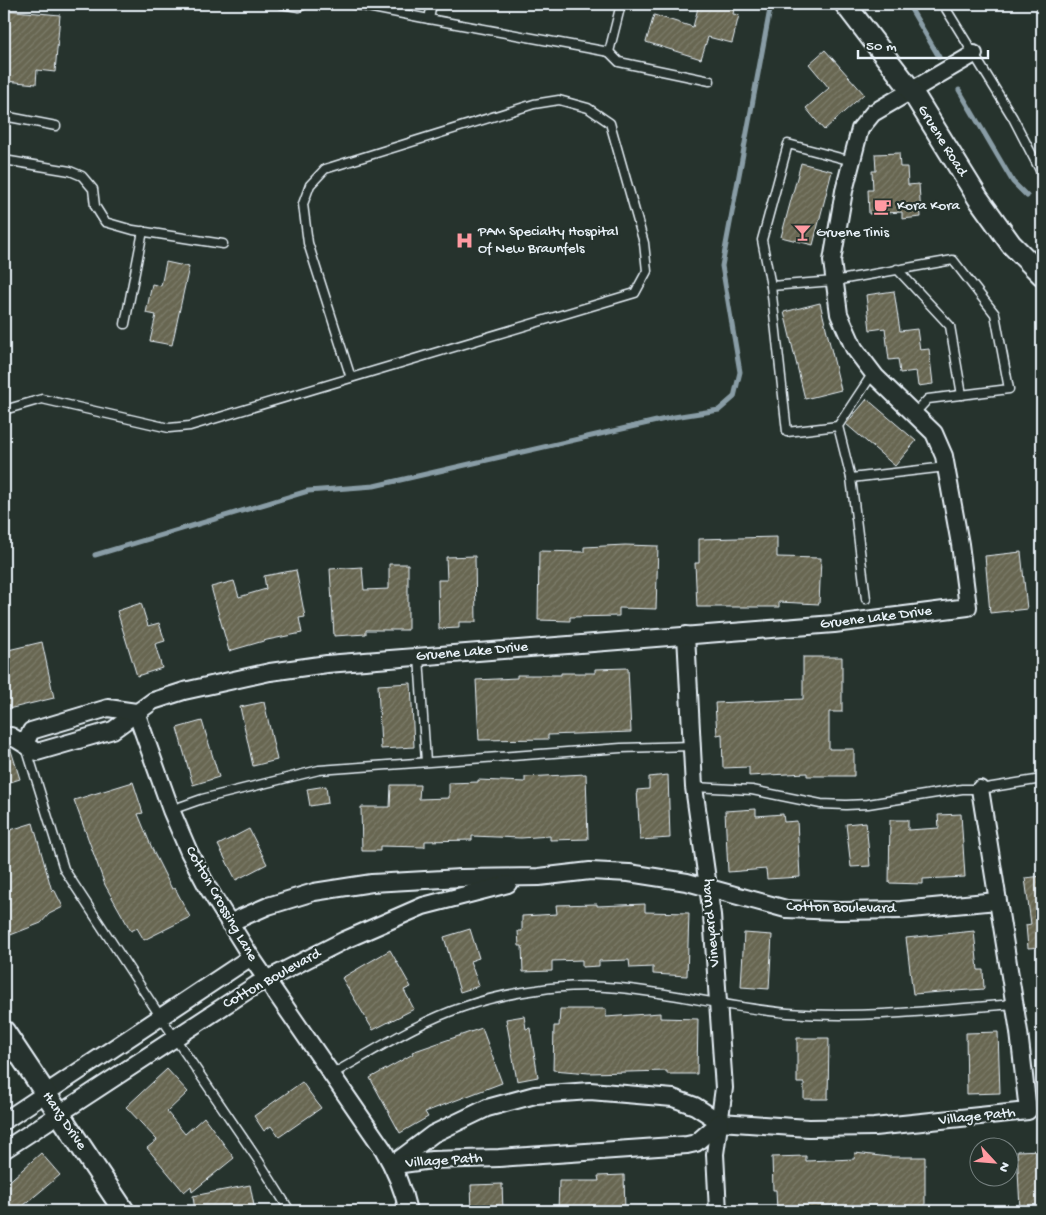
<svg xmlns="http://www.w3.org/2000/svg" width="1046" height="1215" viewBox="0 0 1046 1215" font-family="'Gochi Hand',sans-serif">
  <style>
    .lines { fill: none; stroke-linecap: round; stroke-linejoin: round }
    .stream { stroke: #899da6; stroke-width: 5 }
    .building { fill: url(#building-hatch); stroke: #e8f1f8 }
    .service-casing { stroke: #e8f1f8; stroke-width: 11 }
    .minor-casing { stroke: #e8f1f8; stroke-width: 20 }
    .tertiary-casing { stroke: #e8f1f8; stroke-width: 24 }
    .service { stroke: #26332d; stroke-width: 8 }
    .minor { stroke: #26332d; stroke-width: 16 }
    .tertiary { stroke: #26332d; stroke-width: 20 }
    .labels { text-anchor: middle; dominant-baseline: central; stroke-width: 4.5; stroke-linejoin: round; paint-order: stroke }
    .street-label { font-size: 15px; fill: #e8f1f8; stroke: #26332d }
    .poi-label { font-size: 15px; fill: #e8f1f8; stroke: #26332d; text-anchor: start }
  </style>
  <defs>
    <pattern id="building-hatch" width="6" height="6" patternUnits="userSpaceOnUse" patternTransform="scale(1.25)"><rect width="6" height="6" fill="#676651"/><path d="M-1 1l2-2M0 6l6-6M5 7l2-2" fill="none" stroke="#7d7c6b"/></pattern>
  </defs>
  <rect width="100%" height="100%" fill="#26332d"/>
  <filter id="ink" filterUnits="userSpaceOnUse"><feTurbulence type="fractalNoise" baseFrequency=".02" numOctaves="2"/><feDisplacementMap in="SourceGraphic" scale="10" xChannelSelector="R" yChannelSelector="G"/><feConvolveMatrix kernelMatrix="1 2 1 2 8 2 1 2 1" color-interpolation-filters="sRGB"/></filter>
  <g filter="url(#ink)">
    <g class="lines">
      <g class="stream">
        <polyline points="908,4 939,57"/>
        <polyline points="959,90 1013,182 1027,196"/>
        <polyline points="95,555 308,491 374,486 674,417 719,410 734,397 740,372 722,266 771,4"/>
      </g>
    </g>
    <g class="building">
      <polygon points="699,4 735,4 733,14 739,15 732,43 708,37 701,59 646,42 654,15 693,27"/>
      <polygon points="4,10 60,15 55,72 37,70 36,84 6,81 8,63 4,63"/>
      <polygon points="825,50 864,94 824,130 806,108 829,88 809,64"/>
      <polygon points="899,153 900,167 907,167 908,185 919,184 921,217 902,219 902,212 869,214 868,190 873,190 872,171 876,171 875,154"/>
      <polygon points="801,163 832,171 813,245 781,237"/>
      <polygon points="166,262 189,267 172,345 150,341 156,315 146,313 152,284 161,286"/>
      <polygon points="894,291 900,331 917,329 920,350 929,349 933,384 918,386 916,371 900,373 898,359 889,360 885,328 870,330 866,295"/>
      <polygon points="820,303 841,390 805,399 784,312"/>
      <polygon points="867,399 916,441 895,466 846,424"/>
      <polygon points="777,537 777,557 821,558 819,604 779,602 779,607 697,607 695,563 699,563 699,539"/>
      <polygon points="625,545 658,546 656,609 619,608 619,616 570,617 570,621 538,620 539,551 584,552 584,547"/>
      <polygon points="1021,552 1027,609 990,613 985,556"/>
      <polygon points="475,556 476,622 459,622 459,628 439,629 438,580 447,580 446,557"/>
      <polygon points="389,564 408,564 408,630 366,630 366,634 334,636 330,569 362,567 364,590 389,589"/>
      <polygon points="296,570 305,617 299,618 302,633 267,640 229,651 211,587 234,581 239,597 266,589 264,576"/>
      <polygon points="141,603 148,626 159,623 165,641 155,644 162,668 137,676 117,611"/>
      <polygon points="42,642 54,698 4,710 4,651"/>
      <polygon points="803,657 842,657 842,712 829,712 829,749 854,749 854,776 807,776 807,773 749,776 749,767 723,768 722,734 717,735 715,703 803,699"/>
      <polygon points="628,668 631,732 548,735 548,739 479,740 476,680 517,678 517,675 561,675 561,673 595,673 595,669"/>
      <polygon points="411,683 414,747 381,749 378,685"/>
      <polygon points="264,702 277,760 253,766 240,707"/>
      <polygon points="202,721 219,777 193,785 177,728"/>
      <polygon points="10,747 20,779 4,784 4,748"/>
      <polygon points="586,774 588,839 550,840 550,836 521,838 472,836 472,840 425,841 425,847 380,846 380,851 362,851 361,807 390,807 391,785 420,785 419,799 449,798 449,783 478,782 478,780 525,782 525,777"/>
      <polygon points="668,775 670,838 640,840 637,790 649,789 649,777"/>
      <polygon points="133,782 143,813 138,814 154,853 172,889 175,888 190,917 144,940 137,928 131,931 105,885 74,800"/>
      <polygon points="326,786 328,803 310,806 307,789"/>
      <polygon points="756,809 756,816 783,814 784,822 797,821 800,877 767,879 766,869 728,872 725,811"/>
      <polygon points="961,814 965,877 923,879 923,884 889,883 890,820 908,820 908,830 939,828 938,815"/>
      <polygon points="866,822 870,866 851,867 846,824"/>
      <polygon points="33,823 52,891 54,889 63,907 49,914 41,923 8,936 4,927 4,832"/>
      <polygon points="249,829 267,864 236,880 218,845"/>
      <polygon points="1042,876 1042,947 1028,948 1026,925 1031,924 1025,878"/>
      <polygon points="597,904 597,906 645,904 645,912 689,913 687,976 653,974 653,967 630,968 629,960 599,961 599,966 582,967 582,960 552,961 552,971 523,972 522,946 519,946 518,931 522,931 522,916 557,914 556,905"/>
      <polygon points="470,929 479,958 470,961 479,986 460,992 444,937"/>
      <polygon points="974,931 978,970 983,970 984,989 913,994 906,938"/>
      <polygon points="744,933 772,935 769,989 741,987"/>
      <polygon points="390,950 411,987 404,990 414,1009 373,1030 342,978"/>
      <polygon points="560,1009 606,1009 606,1017 660,1013 660,1018 698,1019 697,1074 667,1074 667,1071 589,1073 553,1070 554,1026 559,1026"/>
      <polygon points="524,1016 526,1029 530,1028 538,1077 517,1081 506,1019"/>
      <polygon points="482,1028 502,1083 425,1112 428,1117 400,1133 370,1078 413,1054 412,1052"/>
      <polygon points="998,1032 1000,1093 967,1094 966,1033"/>
      <polygon points="797,1038 829,1038 828,1099 804,1099 804,1083 797,1083"/>
      <polygon points="167,1069 188,1092 167,1112 185,1134 204,1117 234,1158 192,1192 191,1186 184,1192 147,1148 157,1140 126,1107"/>
      <polygon points="302,1082 321,1108 279,1137 271,1126 264,1131 254,1116"/>
      <polygon points="1042,1150 1042,1208 1020,1209 1017,1151"/>
      <polygon points="41,1153 60,1175 17,1211 4,1211 4,1186"/>
      <polygon points="855,1153 889,1157 925,1157 925,1206 916,1206 916,1211 777,1211 776,1190 773,1190 772,1157 806,1156 806,1161 854,1159"/>
      <polygon points="624,1175 625,1211 558,1211 559,1181 599,1181 598,1176"/>
      <polygon points="502,1184 503,1211 472,1211 471,1185"/>
      <polygon points="250,1185 255,1211 195,1211 193,1196"/>
    </g>
    <g class="lines">
      <defs>
        <g id="service">
          <polyline points="281,4 299,7 305,4"/>
          <polyline points="352,4 429,19"/>
          <polyline points="432,4 429,19 609,52 621,4"/>
          <polyline points="943,4 1013,118 1042,174"/>
          <polyline points="609,52 619,62 710,81"/>
          <polyline points="4,116 56,126"/>
          <polyline points="4,160 70,171 82,176 93,189 95,206 105,222 133,230 223,244"/>
          <polyline points="852,161 788,144 762,240 771,286 834,281 953,260 995,314 1009,389 928,399 914,414"/>
          <polyline points="897,269 950,326 962,395"/>
          <polyline points="771,286 787,432 838,426"/>
          <polyline points="125,324 143,231"/>
          <polyline points="873,373 838,426 851,478 946,467"/>
          <polyline points="4,410 42,399 169,428 190,426 635,293 647,271 644,243 610,123 588,108 559,100 534,104 325,169 310,185 303,204 308,243 351,378"/>
          <polyline points="851,478 866,599"/>
          <polyline points="419,657 426,762"/>
          <polyline points="26,747 64,869 160,1016 258,1160 290,1211"/>
          <polyline points="694,787 752,790 821,804 846,805 868,804 962,789 980,789 1042,779"/>
          <polyline points="171,810 202,799 319,770 621,748 692,746"/>
          <path d="M332 1074C374 1051 417 1022 463 1007 486 999 513 993 537 990 621 976 705 1006 788 1013 863 1019 939 1010 1014 1004"/>
        </g>
        <g id="minor">
          <polyline points="686,635 694,787 712,915 724,1088 715,1154 718,1211"/>
          <path d="M136 712 171 810 189 852 208 888 251 957 383 1149C395 1169 403 1189 408 1211"/>
          <polyline points="4,738 11,736 37,752 113,730 153,701 184,691 270,672 327,664 834,624 968,607 960,544 944,456 934,433 876,377 854,348 839,314 832,261 844,191 860,129 873,113 974,54"/>
          <polyline points="25,744 31,731 108,708 136,712"/>
          <polyline points="229,923 268,906 314,892 372,883 461,878 539,877 590,871 629,873 687,882 786,909 840,911 901,910 997,901"/>
          <polyline points="4,1121 251,957"/>
          <polyline points="4,1150 256,985 345,940 423,906 508,884"/>
          <polyline points="392,1165 433,1134 487,1108 535,1095 590,1091 673,1098 695,1106 720,1122 809,1128 874,1127 1028,1111 1019,1032 980,789"/>
          <polyline points="395,1165 432,1160 499,1158 687,1145 696,1143 720,1122"/>
        </g>
        <g id="tertiary">
          <polyline points="845,4 911,90 978,198 1011,244 1042,275"/>
          <polyline points="4,1031 124,1211"/>
        </g>
      </defs>
      <use href="#service" class="service-casing"/>
      <use href="#minor" class="minor-casing"/>
      <use href="#tertiary" class="tertiary-casing"/>
      <use href="#service" class="service"/>
      <use href="#minor" class="minor"/>
      <use href="#tertiary" class="tertiary"/>
    </g>
  </g>
  <defs>
    <symbol id="cafe-bare" viewBox="-9 -9 18 18"><path d="M-5.5-4.5H6V0H3Q3 3.5 0 3.5H-2.5Q-5.5 3.5-5.5 0ZM3-3.2v2h1.7v-2ZM-6 4.5H4V6H-6Z" fill="#ff9aa2" stroke="#26332d" stroke-width="2.5" paint-order="stroke"/></symbol>
    <symbol id="bar-bare" viewBox="-9 -9 18 18"><path d="M-6-5H6L.8 .8V4.5H3.5V6h-7V4.5H-.8V.8Z" fill="#ff9aa2" stroke="#26332d" stroke-width="2.5" paint-order="stroke"/></symbol>
    <symbol id="hospital-bare" viewBox="-9 -9 18 18"><path d="M-5-5h3v3.5h4V-5h3V5h-3V1.5h-4V5h-3Z" fill="#ff9aa2" stroke="#26332d" stroke-width="2.5" paint-order="stroke"/></symbol>
  </defs>
  <g fill-rule="evenodd">
    <use href="#cafe-bare" x="870" y="194" width="25" height="25"/>
    <use href="#bar-bare" x="790" y="220" width="25" height="25"/>
    <use href="#hospital-bare" x="452" y="228" width="25" height="25"/>
  </g>
  <g class="labels">
    <g class="street-label">
      <text transform="translate(942 141) rotate(58)">Gruene Road</text>
      <text transform="translate(876 618) rotate(-7)">Gruene Lake Drive</text>
      <text transform="translate(472 652) rotate(-5)">Gruene Lake Drive</text>
      <text transform="translate(221 904) rotate(60)">Cotton Crossing Lane</text>
      <text transform="translate(841 908) rotate(1)">Cotton Boulevard</text>
      <text transform="translate(711 923) rotate(-96)">Vineyard Way</text>
      <text transform="translate(272 979) rotate(-29)">Cotton Boulevard</text>
      <text transform="translate(977 1117) rotate(-6)">Village Path</text>
      <text transform="translate(64 1121) rotate(56)">Hanz Drive</text>
      <text transform="translate(444 1161) rotate(-4)">Village Path</text>
    </g>
    <g class="poi-label">
      <text x="897" y="206">Kora Kora</text>
      <text x="478" y="232">PAM Specialty Hospital<tspan x="478" dy="17">Of New Braunfels</tspan></text>
      <text x="816" y="233">Gruene Tinis</text>
    </g>
  </g>
  <rect width="1046" height="1215" fill="none" stroke="#26332d" stroke-width="20"/>
  <rect x="10" y="10" width="1026" height="1195" fill="none" stroke="#e8f1f8" stroke-width="2" filter="url(#ink)"/>
  <g transform="translate(994 1162) rotate(116)"><circle r="24" fill="#26332d" stroke="#747f7e"/>
  <path d="M0-4L9 19L0 12L-9 19Z" fill="#ff9aa2"/>
  <text y="-8" font-size="14" font-weight="bold" text-anchor="middle" fill="#e8f1f8">N</text>
  </g>
  <path d="M858 50v8h130v-8" fill="none" stroke="#e8f1f8" stroke-width="2.5"/>
  <text x="866" y="50" font-size="15" fill="#e8f1f8" stroke="#26332d" stroke-width="4" paint-order="stroke">50 m</text>
</svg>
